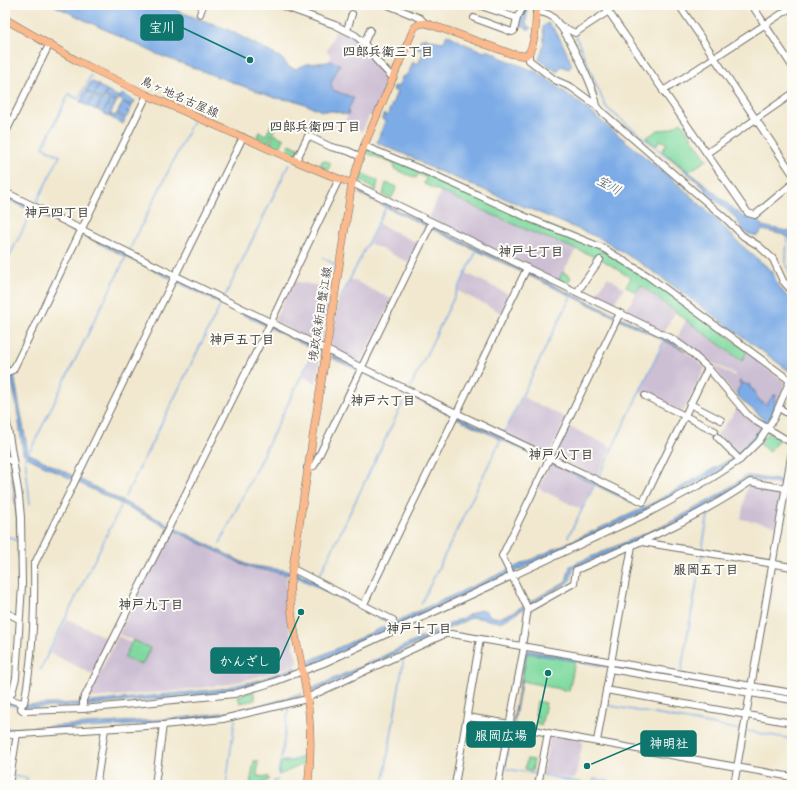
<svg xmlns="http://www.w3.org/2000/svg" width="797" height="790" viewBox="0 0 797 790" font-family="'Shantell Sans','Klee One',sans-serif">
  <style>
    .industrial { fill: #ccbed3 }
    .green { fill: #80daa0; stroke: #568266 }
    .water { fill: #7babe6; stroke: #536b88 }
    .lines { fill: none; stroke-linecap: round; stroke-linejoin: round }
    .stream { stroke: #7babe6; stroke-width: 1.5 }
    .minor-casing { stroke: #706d64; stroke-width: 8 }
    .major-casing { stroke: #706d64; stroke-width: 8 }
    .minor { stroke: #fff; stroke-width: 6 }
    .major { stroke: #fbba8d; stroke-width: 7 }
    .labels { text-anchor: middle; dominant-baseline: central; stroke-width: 4; stroke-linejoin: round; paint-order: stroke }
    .street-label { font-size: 12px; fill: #2b2b2b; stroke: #fdfcf7 }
    .neighbourhood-label { font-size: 13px; font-weight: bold; fill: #2b2b2b; stroke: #fdfcf7 }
    .water-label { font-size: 13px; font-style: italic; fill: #47586c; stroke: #fdfcf7 }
    .leader { fill: none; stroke: #0f766e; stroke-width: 1.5 }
    .callout-dot { fill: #0f766e; stroke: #fdfcf7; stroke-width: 1.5 }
    .callout { fill: #0f766e; stroke: #0f766e; stroke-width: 1.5 }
    .callout-label { font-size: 13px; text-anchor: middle; font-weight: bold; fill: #fff }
  </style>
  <rect width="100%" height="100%" fill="#fdfcf7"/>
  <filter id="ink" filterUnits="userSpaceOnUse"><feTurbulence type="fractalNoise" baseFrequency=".025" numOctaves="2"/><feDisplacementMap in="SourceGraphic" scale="8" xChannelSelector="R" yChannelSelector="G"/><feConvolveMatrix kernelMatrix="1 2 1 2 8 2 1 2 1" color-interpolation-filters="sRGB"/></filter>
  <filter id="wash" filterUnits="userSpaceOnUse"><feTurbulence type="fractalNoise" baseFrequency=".012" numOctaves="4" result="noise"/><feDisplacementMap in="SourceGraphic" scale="16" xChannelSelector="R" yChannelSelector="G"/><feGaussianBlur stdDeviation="0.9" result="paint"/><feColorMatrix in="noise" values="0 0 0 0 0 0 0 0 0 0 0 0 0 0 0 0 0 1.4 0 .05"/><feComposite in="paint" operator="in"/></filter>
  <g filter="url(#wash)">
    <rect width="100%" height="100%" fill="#f1e8cf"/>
    <g class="industrial">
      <polygon points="337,27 357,38 384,72 382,76 389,79 373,116 369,116 363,130 361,131 344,122 348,115 353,99 333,90 331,83 340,65 329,61 331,56 327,51"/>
      <polygon points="441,191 529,231 576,249 558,281 429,218"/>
      <polygon points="379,224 419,244 410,263 369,243"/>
      <polygon points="466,273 510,295 502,313 458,291"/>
      <polygon points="608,277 624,288 611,307 593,298"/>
      <polygon points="351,279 392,299 361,362 357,362 339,353 331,344 339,295 342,296"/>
      <polygon points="293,281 330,288 322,343 315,342 274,321"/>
      <polygon points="641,286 676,311 664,332 624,313"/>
      <polygon points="686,320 742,361 747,351 756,357 761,365 785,382 779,405 773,414 774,395 766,405 758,399 754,390 744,384 741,384 734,395 717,371 710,363 734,376 735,374 701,357 677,339"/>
      <polygon points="665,341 686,352 705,368 683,412 640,391"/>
      <polygon points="315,350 321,353 316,383 302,376"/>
      <polygon points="523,397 566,418 549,455 504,434"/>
      <polygon points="738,408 761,427 736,454 717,435"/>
      <polygon points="568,426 611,447 596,477 554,456"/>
      <polygon points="551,463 595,484 582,510 538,488"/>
      <polygon points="750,484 781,489 783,491 776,526 741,519 747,485"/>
      <polygon points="171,529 248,567 287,574 286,588 288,621 298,664 268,674 229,684 177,691 88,698 118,636 132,643 125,658 142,665 149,648 119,634"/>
      <polygon points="67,619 111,640 94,675 50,653"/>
      <polygon points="552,736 583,741 575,779 543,774 550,737"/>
    </g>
    <g class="green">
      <polygon points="273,122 277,124 268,142 257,137 259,132 266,135"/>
      <polygon points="681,122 707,160 688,172 662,151 667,143 660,140 656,146 646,138 658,130 670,129"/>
      <polygon points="274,134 284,139 280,148 270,143"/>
      <polygon points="290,144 298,148 299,150 297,155 287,151"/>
      <polygon points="365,149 370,150 592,244 660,286 747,351 742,361 686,320 641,285 636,293 626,286 631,278 601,259 529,231 424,184 426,178 418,174 416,178 394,169 394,164 364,152"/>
      <polygon points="323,160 331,163 328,170 320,165"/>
      <polygon points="360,172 378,181 376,191 357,178"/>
      <polygon points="386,183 397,187 391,199 383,195"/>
      <polygon points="563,272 571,277 567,285 558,281"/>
      <polygon points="769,432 779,438 776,443 769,452 759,443"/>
      <polygon points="133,640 150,648 142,665 124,658"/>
      <polygon points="528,652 575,661 569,691 522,681 526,655"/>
      <polygon points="254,692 255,700 240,703 238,695"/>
      <polygon points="537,701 546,703 541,726 536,724 538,716 535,716"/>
      <polygon points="306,756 306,763 279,775 281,762 291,762"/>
      <polygon points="527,759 534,760 532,771 525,769"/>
      <polygon points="254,761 258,761 257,776 268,777 269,780 259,785 250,785"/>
    </g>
    <g class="water">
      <polygon points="53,5 161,5 227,29 281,58 289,67 295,69 307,64 328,62 329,61 340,64 331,83 333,90 354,98 349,108 348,115 333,111 322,111 297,101 275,98 159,55"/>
      <polygon points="524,5 528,5 526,22 526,24 531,28 530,30 517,24"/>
      <path d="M547 23C556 26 568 55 572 65L569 69 561 66 557 72 539 59 543 47 544 37 543 27Z"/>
      <path d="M447 34 465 44 484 52 486 50 497 54 499 57 539 73 570 96H571L679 185 722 225 741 245 773 272C775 284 783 292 792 301V373L654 272 604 240 422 164 420 161 378 143 377 142 385 121 382 119 384 114 387 116 397 92 393 90 394 86 398 87 402 77 408 74 413 62 418 64 424 51 417 47 421 39 424 40V38L436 41 444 42Z"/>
      <polygon points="91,81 99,85 94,95 86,90"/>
      <polygon points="99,86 107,90 102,99 94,95"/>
      <polygon points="85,91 93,95 88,106 80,102"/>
      <polygon points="107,91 119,97 117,102 105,95"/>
      <polygon points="122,94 135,101 132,106 119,99"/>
      <polygon points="94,96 101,100 96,110 88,106"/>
      <polygon points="104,96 110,99 103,113 97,110"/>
      <polygon points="111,100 116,103 109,116 103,113"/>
      <polygon points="123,102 132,107 129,112 126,111 129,113 126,118 117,113"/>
      <polygon points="111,114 115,116 116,114 125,119 123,124 110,117"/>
      <polygon points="668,156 702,182 743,217 758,219 762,226 792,232 792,239 786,237 785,235 762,230 758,236 749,234 745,232 734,216 704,190 705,188"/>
      <polygon points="360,192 672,342 686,351 384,206 359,193"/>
      <polygon points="5,195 77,230 77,233 5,198"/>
      <polygon points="83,233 171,276 169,278 82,235"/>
      <polygon points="178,279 321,350 321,353 177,282"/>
      <polygon points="332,355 638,503 637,505 332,358"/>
      <path d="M5 356 14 375 28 453 248 565 296 572 390 619 387 622 295 576 248 567 27 457 23 453C20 429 17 406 12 382 10 373 5 365 5 356Z"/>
      <path d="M740 381 747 385 748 384 750 385V388L754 390 758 399 766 405 774 395H776C774 405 773 416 768 425 745 464 693 484 655 505L651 509 307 667 305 663 646 507 734 457 765 423C762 413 743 405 736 393L741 384 739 383Z"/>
      <path d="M10 464H11C20 514 22 564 18 615H16C21 564 18 514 10 464Z"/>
      <path d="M792 474V486L749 479C696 519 633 542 573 569L570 581 505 620 499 622 473 617 312 693 311 689 320 685 375 660 477 611 480 610 486 611 490 616 499 618 511 613 566 581 570 566 667 524 719 495 746 476H750L790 482Z"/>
      <polygon points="528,650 792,696 792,699 528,653 526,656 514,722 513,722 526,651"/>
      <polygon points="296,667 297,670 257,684 220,693 82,706 23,708 5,704 5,701 20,705 82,703 220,689 256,681"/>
      <path d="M301 693 302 696C206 727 104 726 5 732V729C44 727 82 724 121 722 182 719 244 714 301 693Z"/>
    </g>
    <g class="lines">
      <g class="stream">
        <polyline points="336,22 345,26"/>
        <polyline points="576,37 605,105 608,109 669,158"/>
        <polyline points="36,203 60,156 43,147 69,94 78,99 91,76"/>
        <polyline points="787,237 786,263 792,278"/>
        <polyline points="130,249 193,121"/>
        <polyline points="323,258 334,264 332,273"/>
        <polyline points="5,265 32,211"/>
        <polyline points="342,295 386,207"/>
        <polyline points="225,296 289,164"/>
        <polyline points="410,388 477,250"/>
        <polyline points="504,433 571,296"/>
        <polyline points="6,435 9,457"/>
        <polyline points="30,451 126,257"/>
        <polyline points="25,457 30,504"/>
        <polyline points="598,478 664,341"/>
        <polyline points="125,497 221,304"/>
        <polyline points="5,535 18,541"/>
        <polyline points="568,537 595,484"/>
        <polyline points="220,543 314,350"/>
        <polyline points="702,550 709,510"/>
        <polyline points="318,579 407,394"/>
        <polyline points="421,604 501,439"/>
        <polyline points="40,670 121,506"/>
        <polyline points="681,671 702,554"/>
        <polyline points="606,705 741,730"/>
        <polyline points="747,731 792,739"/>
        <polyline points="281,759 289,706"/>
        <polyline points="283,761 291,761 306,756"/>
        <polyline points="507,769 537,774"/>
        <polyline points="278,775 280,762"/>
        <polyline points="543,775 582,783"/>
        <polyline points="13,776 27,778 26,785"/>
        <polyline points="586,783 593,784 594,779 628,785"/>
        <polyline points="100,785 103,760"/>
        <polyline points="226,785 235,719"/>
        <polyline points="275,785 274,781 278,780"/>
        <polyline points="383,785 404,657"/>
        <polyline points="501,785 512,728"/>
      </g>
    </g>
  </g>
  <g filter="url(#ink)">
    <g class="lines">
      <defs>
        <g id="minor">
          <polyline points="280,5 335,25 355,35 364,43 376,60 393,78"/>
          <polyline points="388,5 420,18 425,23"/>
          <polyline points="478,5 517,18"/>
          <polyline points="604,5 748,213 755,215 792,184"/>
          <polyline points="679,5 792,173"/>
          <polyline points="752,5 792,66"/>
          <path d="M536 11C541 12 547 13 551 16 566 27 594 87 597 106"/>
          <polyline points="200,14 203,5"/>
          <polyline points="474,18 512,32 514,31 517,18 524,5"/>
          <polyline points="559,25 575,33 609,11"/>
          <polyline points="347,30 352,14"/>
          <polyline points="364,43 370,30"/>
          <polyline points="529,53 529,60 555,80 571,87 597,106 602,112 726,219 743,236 759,246 773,259 783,281 792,291"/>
          <polyline points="663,91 792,7"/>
          <polyline points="5,134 49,45"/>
          <polyline points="364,146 432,174 526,217 603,248 648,276 792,382"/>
          <polyline points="707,153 792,94"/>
          <polyline points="296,161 308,136 331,147 348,151 359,156"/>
          <polyline points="352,183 671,338 688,350 708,368 747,414 757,422 792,443"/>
          <polyline points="5,192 325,349 362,368 643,502 708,368"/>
          <polyline points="577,292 600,260"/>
          <polyline points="5,373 13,370 147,95"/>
          <polyline points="645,396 715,431"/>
          <polyline points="690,404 721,420"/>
          <polyline points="779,408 792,416"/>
          <polyline points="5,411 19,496 21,517 22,585 16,678 12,693 5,701"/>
          <polyline points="717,437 740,460"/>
          <polyline points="5,458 13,462"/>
          <polyline points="307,468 314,466 432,222"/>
          <polyline points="642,542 792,567"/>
          <polyline points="293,569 393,620"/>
          <polyline points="364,604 527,268"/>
          <polyline points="528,609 502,556 620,313"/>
          <polyline points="5,612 19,619"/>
          <path d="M522 646 528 609 574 583 576 570C636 544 696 519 750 482L785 488"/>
          <polyline points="610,669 792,700"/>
          <polyline points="606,690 792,723"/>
          <polyline points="5,698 22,703 21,709 24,711 83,709 234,694 271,683 324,663 650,512 712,478 740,460 759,441 774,418 790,380"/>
          <path d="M22 703H24C33 657 35 611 34 565L243 137"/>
          <polyline points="83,709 83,700 270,324 339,179"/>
          <polyline points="467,717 510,724 548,733 792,777"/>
          <polyline points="5,735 163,725 223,719 307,699 313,695 445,634 452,634 792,693"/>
          <polyline points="597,741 632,546"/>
          <polyline points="97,781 105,729"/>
          <polyline points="9,785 17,734"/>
          <polyline points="155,785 163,725"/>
          <polyline points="455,785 480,639"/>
          <polyline points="498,785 524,647"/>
          <polyline points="538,785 548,733"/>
          <polyline points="734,785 792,451"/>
        </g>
        <g id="major">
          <polyline points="5,19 79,62 147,95 296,161 339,179 352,183"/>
          <path d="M308 785C312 749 311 714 304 679 299 648 289 617 290 585L352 183 364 146 414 28 419 24 425 23 449 31 512 54 525 56 529 53 532 46 535 34 537 5"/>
        </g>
      </defs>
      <use href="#minor" class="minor-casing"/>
      <use href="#major" class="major-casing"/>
      <use href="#minor" class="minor"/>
      <use href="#major" class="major"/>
    </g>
  </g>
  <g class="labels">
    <g class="street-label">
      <text transform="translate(180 97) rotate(24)">鳥ヶ地名古屋線</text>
      <text transform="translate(320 314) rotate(-81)">境政成新田蟹江線</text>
    </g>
    <g class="neighbourhood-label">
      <text x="388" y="51">四郎兵衛三丁目</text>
      <text x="315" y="126">四郎兵衛四丁目</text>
      <text x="57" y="212">神戸四丁目</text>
      <text x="531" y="251">神戸七丁目</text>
      <text x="242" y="339">神戸五丁目</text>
      <text x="383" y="400">神戸六丁目</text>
      <text x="561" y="454">神戸八丁目</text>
      <text x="706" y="569">服岡五丁目</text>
      <text x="151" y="604">神戸九丁目</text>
      <text x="419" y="628">神戸十丁目</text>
    </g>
    <g class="water-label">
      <text transform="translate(609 185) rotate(29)">宝川</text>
    </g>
  </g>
  <path class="leader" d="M250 60L183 28M301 612L279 661M548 673L535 735M587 766L641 743"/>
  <g class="callout-dot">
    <circle cx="250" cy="60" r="4"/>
    <circle cx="301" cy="612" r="4"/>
    <circle cx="548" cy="673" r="4"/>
    <circle cx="587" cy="766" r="4"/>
  </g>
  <g class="callout">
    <rect x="141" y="15" width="42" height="25" rx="4"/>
    <rect x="211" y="648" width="68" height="25" rx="4"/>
    <rect x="467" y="722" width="68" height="25" rx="4"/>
    <rect x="641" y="731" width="55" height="25" rx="4"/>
  </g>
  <g class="callout-label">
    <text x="162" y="32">宝川</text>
    <text x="245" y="666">かんざし</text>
    <text x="501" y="740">服岡広場</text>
    <text x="669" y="748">神明社</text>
  </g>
  <rect width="797" height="790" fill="none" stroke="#fdfcf7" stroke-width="20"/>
</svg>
